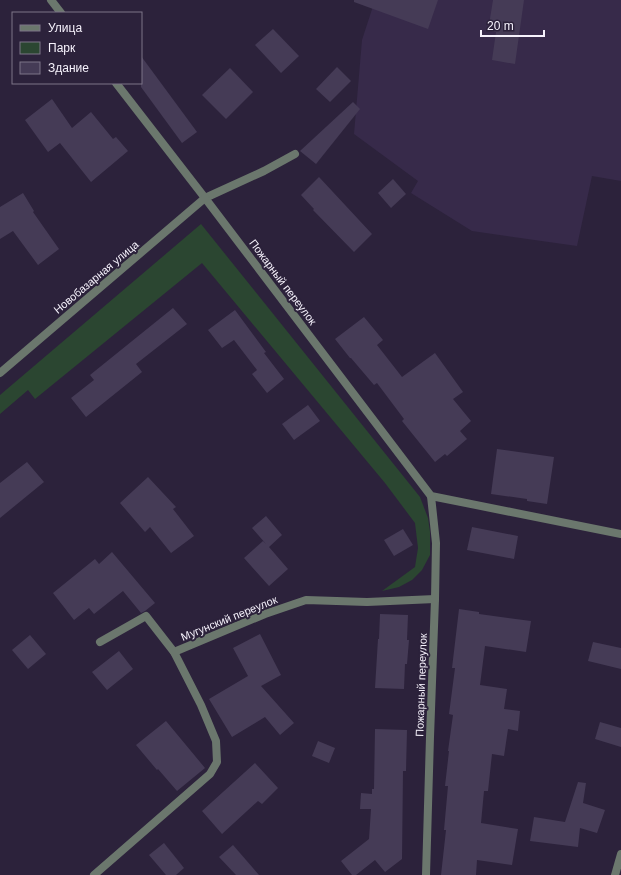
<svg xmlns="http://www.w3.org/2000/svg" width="621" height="875" viewBox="0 0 621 875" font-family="Helvetica,sans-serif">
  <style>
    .built { fill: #372a4a }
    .green { fill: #2b4631 }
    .building { fill: #453b56 }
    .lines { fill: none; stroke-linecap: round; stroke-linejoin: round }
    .lane { stroke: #6b776d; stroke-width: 8 }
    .street { stroke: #6b776d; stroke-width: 8 }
    .labels { text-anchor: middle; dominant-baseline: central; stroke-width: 4; stroke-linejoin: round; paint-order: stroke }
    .street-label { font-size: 11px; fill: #f6f2fc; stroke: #2c223b }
  </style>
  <rect width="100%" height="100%" fill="#2c223b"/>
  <polygon class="built" points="375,0 621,0 621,181 592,176 577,246 472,231 411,193 418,181 354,134 362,40"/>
  <polygon class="green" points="201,224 420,497 428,518 430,532 430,555 422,570 412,580 399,587 382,591 415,567 418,548 415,523 385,483 202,263 35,399 28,390 0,414 0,395"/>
  <g class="building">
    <polygon points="354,0 438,0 428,29 354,2"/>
    <polygon points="493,0 524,0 515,64 492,60 496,32 488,31"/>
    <polygon points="273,29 299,56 281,73 255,45"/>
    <polygon points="141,56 197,132 182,143 141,87"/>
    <polygon points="337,67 351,81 330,102 316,89"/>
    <polygon points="230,68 253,92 226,119 202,95"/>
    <polygon points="52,99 72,128 91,112 113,139 116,137 128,151 91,182 60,143 48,152 25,120"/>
    <polygon points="353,102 360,109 316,164 300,151"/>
    <polygon points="319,177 372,234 354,252 313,210 314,209 301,195"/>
    <polygon points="393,179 406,194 391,208 378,193"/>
    <polygon points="23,193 34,211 33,212 59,249 38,265 13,231 0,239 0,207"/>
    <polygon points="173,308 187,324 136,364 142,372 86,417 71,398 94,380 90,375"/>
    <polygon points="235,310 266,352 264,353 284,379 267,393 252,374 257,370 234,340 222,348 208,330"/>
    <polygon points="364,317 383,340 377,345 402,377 435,353 463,392 453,399 471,421 460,431 467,439 447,456 445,454 435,462 402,421 404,419 377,383 374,385 351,358 350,358 335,339"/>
    <polygon points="308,405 320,421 294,440 282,424"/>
    <polygon points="497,449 554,457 547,504 527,501 527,499 491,494"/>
    <polygon points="27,462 44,482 0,518 0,483"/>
    <polygon points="148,477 176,507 173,509 194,536 171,553 150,527 145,532 120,503"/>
    <polygon points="266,516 282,535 269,547 288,569 269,586 244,558 263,541 266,544 252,528"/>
    <polygon points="472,527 518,536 514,559 467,550"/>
    <polygon points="403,529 413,545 394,556 384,540"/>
    <polygon points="112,552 155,603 145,611 141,613 123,591 94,614 89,608 74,620 53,593 95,559 99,564"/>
    <polygon points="459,609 479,612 479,614 531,621 526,652 485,646 480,685 507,689 504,709 520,711 518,731 508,729 504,756 492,754 488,791 484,791 481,823 518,829 512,865 477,860 476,875 441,875 446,830 444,830 448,786 445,786 449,751 448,751 453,715 449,714 455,668 452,668"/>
    <polygon points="380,614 408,615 407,640 409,640 407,664 405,664 404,689 375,688 378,639 379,639"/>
    <polygon points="260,634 281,675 261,686 294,723 280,735 265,717 232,737 209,699 248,676 233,648"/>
    <polygon points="30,635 46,654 28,669 12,650"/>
    <polygon points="593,642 621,648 621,669 588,661"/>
    <polygon points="119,651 133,669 107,690 92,672"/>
    <polygon points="166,721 205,768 177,791 158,769 157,770 136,745"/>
    <polygon points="600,722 621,728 621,747 595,739"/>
    <polygon points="375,729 407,730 406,771 403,771 402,859 385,872 375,860 356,875 352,875 341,861 369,839 371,809 360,809 361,793 372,794 372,789 374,789"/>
    <polygon points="318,741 335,748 329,763 312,756"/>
    <polygon points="255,763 278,788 262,804 258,801 222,834 202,811"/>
    <polygon points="578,782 586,783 583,803 605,810 597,833 580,828 578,847 530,841 534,817 565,822"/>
    <polygon points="164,843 184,868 176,875 166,875 149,855"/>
    <polygon points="233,845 259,875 236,875 219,857"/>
  </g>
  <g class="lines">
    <g class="lane">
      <polyline points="205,198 264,171 295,154"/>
      <polyline points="174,652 265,614 306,600 367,602 435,599"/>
      <polyline points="94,875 210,774 217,762 216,741 201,705 174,652 146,616 100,642"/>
    </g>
    <g class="street">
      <polyline points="51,0 61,13"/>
      <polyline points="116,83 205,198 431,496 621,534"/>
      <polyline points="0,373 205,198"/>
      <polyline points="426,875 430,737 435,599 436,543 431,496"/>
      <polyline points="615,875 621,854"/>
    </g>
  </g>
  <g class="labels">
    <g class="street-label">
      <text transform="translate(96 277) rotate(-40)">Новобазарная улица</text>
      <text transform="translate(283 282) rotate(53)">Пожарный переулок</text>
      <text transform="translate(229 618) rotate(-22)">Мугунский переулок</text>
      <text transform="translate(421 685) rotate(-88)">Пожарный переулок</text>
    </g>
  </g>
  <rect x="12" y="12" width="130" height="72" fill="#2c223b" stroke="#7d7588"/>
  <rect x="20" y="25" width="20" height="6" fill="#6b776d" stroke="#7d7588"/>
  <text x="48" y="32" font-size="12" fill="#f6f2fc">Улица</text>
  <rect x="20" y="42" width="20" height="12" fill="#2b4631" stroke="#7d7588"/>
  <text x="48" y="52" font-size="12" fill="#f6f2fc">Парк</text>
  <rect x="20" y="62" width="20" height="12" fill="#453b56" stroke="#7d7588"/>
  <text x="48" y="72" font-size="12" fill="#f6f2fc">Здание</text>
  <path d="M481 30v6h63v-6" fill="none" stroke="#f6f2fc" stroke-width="2"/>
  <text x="487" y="30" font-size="12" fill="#f6f2fc" stroke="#2c223b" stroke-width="3" paint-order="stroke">20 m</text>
</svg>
